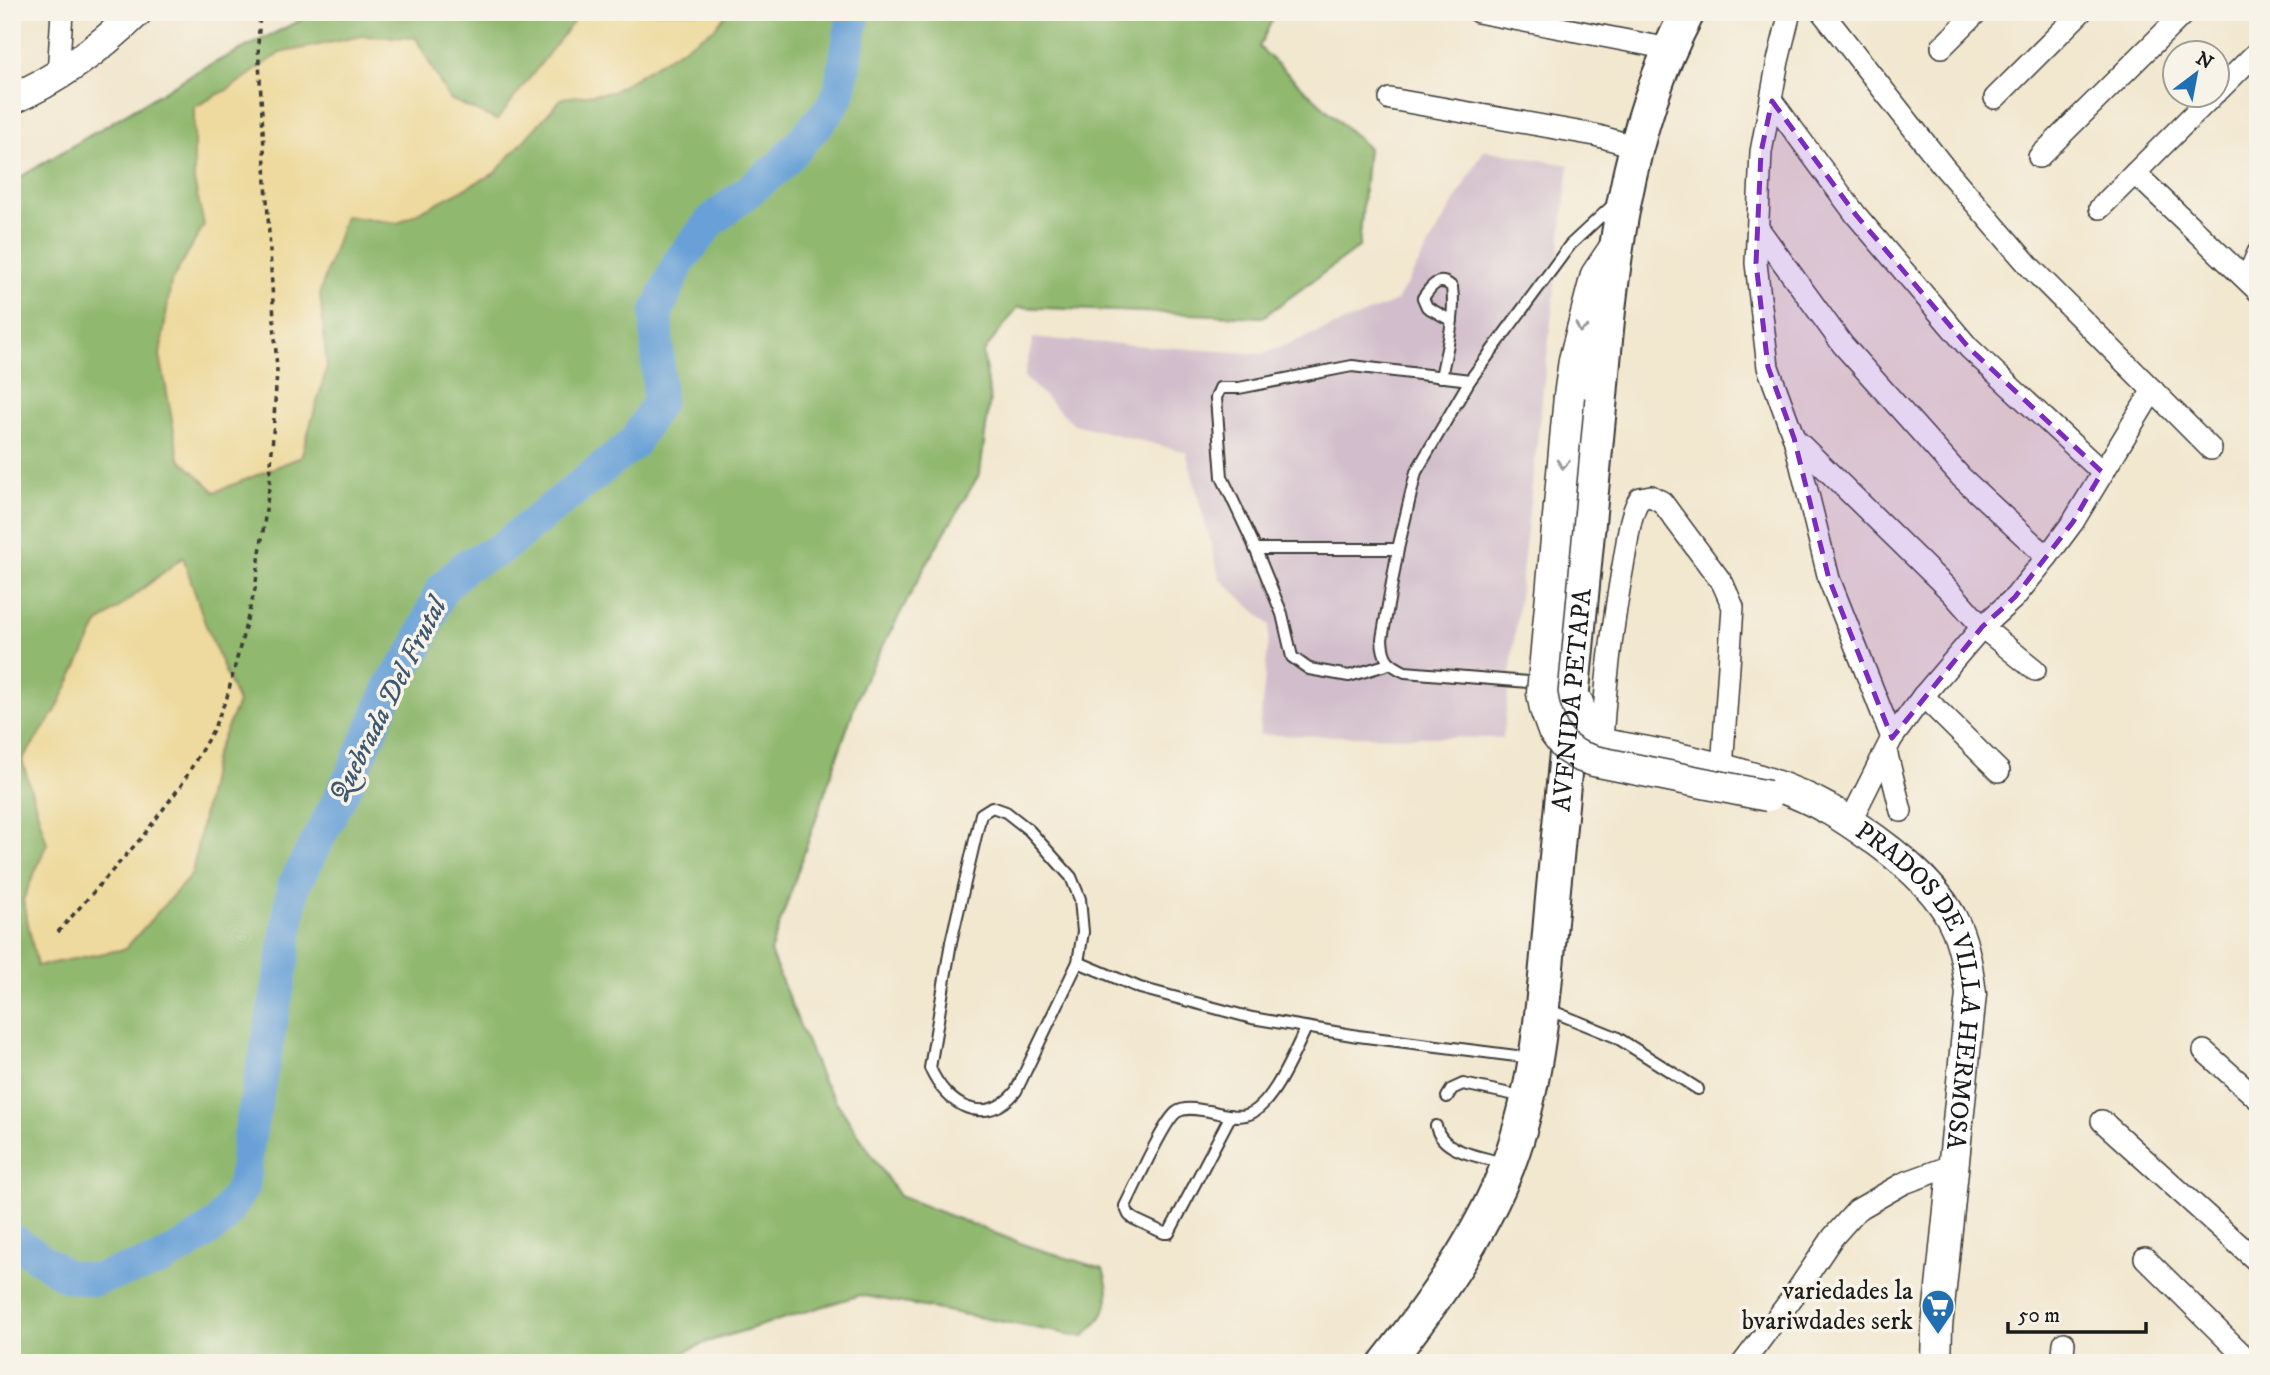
<svg xmlns="http://www.w3.org/2000/svg" width="2270" height="1375" viewBox="0 0 2270 1375" font-family="'IM FELL DW Pica',serif">
  <style>
    .industrial { fill: #d1bdcb }
    .forest { fill: #90b86e; stroke: #566a45; stroke-width: 2 }
    .sand { fill: #eeda9e; stroke: #857b5d; stroke-width: 2 }
    .lines { fill: none; stroke-linecap: round; stroke-linejoin: round }
    .river { stroke: #68a0d7; stroke-width: 33 }
    .lane-casing { stroke: #3c3a37; stroke-width: 14 }
    .street-casing { stroke: #3c3a37; stroke-width: 24 }
    .secondary-casing { stroke: #3c3a37; stroke-width: 33 }
    .primary-casing { stroke: #3c3a37; stroke-width: 37 }
    .path { stroke: #3c3a37; stroke-width: 3.5; stroke-dasharray: 5 5; stroke-linecap: butt }
    .lane { stroke: #fff; stroke-width: 10 }
    .street { stroke: #fff; stroke-width: 21 }
    .secondary { stroke: #fff; stroke-width: 30 }
    .primary { stroke: #fff; stroke-width: 33 }
    .secondary-bridge-casing { stroke: #3c3a37; stroke-width: 33; stroke-linecap: butt }
    .secondary-bridge { stroke: #fff; stroke-width: 30 }
    .oneway { stroke: #999 }
    .marked { fill: #7b2cbf; fill-opacity: 0.2; stroke: #7b2cbf; stroke-width: 5; stroke-dasharray: 14 9; stroke-linejoin: round }
    .labels { text-anchor: middle; dominant-baseline: central; stroke-width: 7; stroke-linejoin: round; paint-order: stroke }
    .street-label { font-size: 26px; fill: #1c1c1c; stroke: #f7f3e8 }
    .poi-label { font-size: 26px; fill: #1c1c1c; stroke: #f7f3e8; text-anchor: end }
    .water-label { font-size: 28px; font-style: italic; fill: #3e5770; stroke: #f7f3e8 }
  </style>
  <rect width="100%" height="100%" fill="#f7f3e8"/>
  <filter id="ink" filterUnits="userSpaceOnUse"><feTurbulence type="fractalNoise" baseFrequency=".0143" numOctaves="2"/><feDisplacementMap in="SourceGraphic" scale="14" xChannelSelector="R" yChannelSelector="G"/><feConvolveMatrix kernelMatrix="1 2 1 2 8 2 1 2 1" color-interpolation-filters="sRGB"/></filter>
  <filter id="wash" filterUnits="userSpaceOnUse"><feTurbulence type="fractalNoise" baseFrequency=".00686" numOctaves="4" result="noise"/><feDisplacementMap in="SourceGraphic" scale="28" xChannelSelector="R" yChannelSelector="G"/><feGaussianBlur stdDeviation="1.57" result="paint"/><feColorMatrix in="noise" values="0 0 0 0 0 0 0 0 0 0 0 0 0 0 0 0 0 1.4 0 .05"/><feComposite in="paint" operator="in"/></filter>
  <g filter="url(#wash)">
    <rect width="100%" height="100%" fill="#f2e7cf"/>
    <polygon class="industrial" points="1484,150 1569,165 1503,738 1259,735 1270,625 1220,579 1186,452 1074,424 1024,377 1033,338 1263,354 1397,301"/>
    <path class="forest" d="M317 12H1276L1259 47 1368 148 1359 247 1263 317 1018 307 983 353 990 397 980 473 932 554 862 685 770 952 822 1080 899 1196 1028 1246 1103 1269C1114 1301 1107 1315 1083 1337L860 1295 707 1342 661 1363H12V182L196 72Z"/>
    <g class="sand">
      <polygon points="581,12 728,12 715,28 612,92 562,98 495,173 398,223 345,216 320,292 327,368 301,457 215,492 179,458 160,355 171,282 204,225 194,181 194,107 229,89 280,53 362,36 416,38 449,99 497,120"/>
      <polygon points="183,557 205,623 238,703 215,755 192,874 125,949 37,966 23,900 47,844 22,760 55,712 98,624"/>
    </g>
    <g class="lines">
      <polyline class="river" points="12,1239 66,1276 94,1280 158,1261 191,1243 220,1222 244,1185 248,1143 281,973 293,887 351,776 391,685 415,651 441,590 465,566 499,550 633,444 659,401 656,314 679,262 711,221 780,166 826,114 839,94 854,12"/>
    </g>
  </g>
  <g filter="url(#ink)">
    <g class="lines">
      <defs>
        <g id="lane">
          <path d="M1441 377C1447 347 1456 317 1452 287 1439 275 1431 286 1423 298L1427 307 1452 321"/>
          <polyline points="1255,549 1398,549"/>
          <polyline points="1389,664 1349,676 1309,669 1292,657 1282,614 1253,543 1222,477 1216,398 1220,388 1239,388 1352,366 1470,380"/>
          <path d="M1540 683 1405 672C1388 664 1383 659 1382 639L1398 549 1416 472 1470 380 1570 245 1615 203"/>
          <path d="M992 807 1006 812 1029 830 1071 877 1080 899 1083 932 1078 962 1016 1091C985 1129 946 1105 930 1068L951 942 981 814Z"/>
          <polyline points="1078,962 1140,988 1252,1018 1358,1036 1532,1058"/>
          <polyline points="1547,1009 1616,1037 1698,1089"/>
          <polyline points="1447,1097 1452,1089 1463,1084 1525,1097"/>
          <path d="M1231 1115 1169 1233H1164L1134 1219 1129 1215 1125 1206C1134 1189 1164 1120 1177 1112 1186 1106 1199 1110 1209 1111 1220 1113 1234 1118 1246 1115 1272 1109 1295 1050 1306 1028"/>
          <path d="M1436 1126C1442 1153 1480 1156 1503 1163"/>
        </g>
        <g id="street">
          <polyline points="1478,12 1670,49"/>
          <polyline points="1790,12 1778,61 1761,152 1756,263 1768,367 1794,438 1829,579 1892,738"/>
          <polyline points="1822,12 1943,166 2031,268 2211,449"/>
          <polyline points="1942,47 1977,12"/>
          <polyline points="58,76 62,12"/>
          <polyline points="2218,91 2258,51"/>
          <polyline points="1995,98 2081,12"/>
          <polyline points="1390,99 1595,135 1637,147"/>
          <polyline points="1772,101 1856,215 1969,348 2102,472"/>
          <polyline points="2039,157 2185,12"/>
          <polyline points="2135,173 2258,291"/>
          <polyline points="2100,208 2214,94"/>
          <polyline points="1758,228 1843,345 1961,477 2047,557"/>
          <polyline points="2244,277 2251,269 2258,253"/>
          <polyline points="1794,438 1953,594 1982,627 2035,670"/>
          <polyline points="1923,696 1999,771"/>
          <path d="M1602 744C1605 682 1613 622 1624 560 1628 540 1629 515 1640 498L1651 496 1662 502 1723 584 1733 607 1722 769"/>
          <polyline points="1886,751 1901,811"/>
          <polyline points="1850,822 1892,738 1923,696 1982,627 2015,597 2047,557 2073,522 2153,390"/>
          <polyline points="2204,1051 2258,1099"/>
          <polyline points="2102,1121 2258,1262"/>
          <polyline points="2145,1258 2251,1363"/>
          <polyline points="1743,1363 1792,1298 1833,1237 1857,1210 1904,1183 1954,1165"/>
          <polyline points="2062,1363 2064,1343"/>
        </g>
        <g id="secondary">
          <path d="M12 99C59 79 100 48 137 12"/>
          <polyline points="1569,396 1574,360 1596,275 1617,244"/>
          <path id="s1" d="M1578 703C1584 717 1574 732 1588 742 1663 753 1762 772 1828 809 1845 818 1861 830 1877 841 1907 863 1941 892 1956 927 1965 948 1968 971 1971 994L1937 1327 1936 1363"/>
        </g>
        <g id="primary">
          <path id="s2" d="M1386 1363C1433 1303 1480 1237 1508 1165 1543 1073 1545 970 1555 873 1571 716 1586 559 1600 402 1611 270 1624 131 1688 12"/>
        </g>
      </defs>
      <use href="#lane" class="lane-casing"/>
      <use href="#street" class="street-casing"/>
      <use href="#secondary" class="secondary-casing"/>
      <use href="#primary" class="primary-casing"/>
      <g class="path">
        <polyline points="261,17 267,12"/>
        <polyline points="58,932 143,836 182,784 213,730 227,697 255,589 270,481 277,371 258,45 260,12"/>
      </g>
      <use href="#lane" class="lane"/>
      <use href="#street" class="street"/>
      <use href="#secondary" class="secondary"/>
      <use href="#primary" class="primary"/>
      <defs>
        <polyline id="secondary-bridge" points="1569,396 1542,693 1545,709 1553,731 1566,748 1579,756 1594,761 1768,796"/>
      </defs>
      <use href="#secondary-bridge" class="secondary-bridge-casing"/>
      <use href="#secondary-bridge" class="secondary-bridge"/>
    </g>
    <defs><path id="oneway-chevron" d="M-2-3.5L2.5 0L-2 3.5" fill="none" stroke-width="1.6" stroke-linecap="round" stroke-linejoin="round" transform="scale(1.75)"/></defs>
    <g class="oneway">
      <use href="#oneway-chevron" transform="translate(1581 328) rotate(104)"/>
      <use href="#oneway-chevron" transform="translate(1563 464) rotate(95)"/>
    </g>
  </g>
  <path class="marked" d="M1772 101 1856 215 1969 348 2102 472 2073 522 2015 597 1982 627 1892 738 1829 579 1794 438 1768 367 1756 263 1761 152Z"/>
  <defs>
    <symbol id="supermarket-pin" viewBox="-11 -11 22 30"><path d="M0 17L-7.5 6A9.5 9.5 0 1 1 7.5 6Z" fill="#1f6fb2" stroke="#f7f3e8"/><path d="M-6-5.5h2.5l.6 2H6L4.5 2H-2.5L-4.4-4H-6ZM-1.5 3.2a1.3 1.3 0 1 0 .1 0ZM3 3.2a1.3 1.3 0 1 0 .1 0Z" fill="#fff"/></symbol>
  </defs>
  <g fill-rule="evenodd">
    <use href="#supermarket-pin" x="1919" y="1287" width="38" height="52"/>
  </g>
  <g class="labels">
    <g class="street-label">
      <text stroke="none"><textPath href="#s2" startOffset="704">AVENIDA PETAPA</textPath></text>
      <text stroke="none"><textPath href="#s1" startOffset="511">PRADOS DE VILLA HERMOSA</textPath></text>
    </g>
    <g class="poi-label">
      <text x="1913" y="1291">variedades la<tspan x="1913" dy="30">bvariwdades serk</tspan></text>
    </g>
    <g class="water-label">
      <text transform="translate(388 700) rotate(-63)">Quebrada Del Frutal</text>
    </g>
  </g>
  <rect width="2270" height="1375" fill="none" stroke="#f7f3e8" stroke-width="42"/>
  <g transform="translate(2196 74) rotate(32)"><circle r="33" fill="#f7f3e8" stroke="#9f9d96" stroke-width="2"/>
  <path d="M0-5L12 26L0 18L-12 26Z" fill="#1f6fb2"/>
  <text y="-10" font-size="19" font-weight="bold" text-anchor="middle" fill="#1c1c1c">N</text>
  </g>
  <path d="M2008 1322v10h138v-10" fill="none" stroke="#1c1c1c" stroke-width="3.5"/>
  <text x="2018" y="1322" font-size="21" fill="#1c1c1c" stroke="#f7f3e8" stroke-width="5" paint-order="stroke">50 m</text>
</svg>
